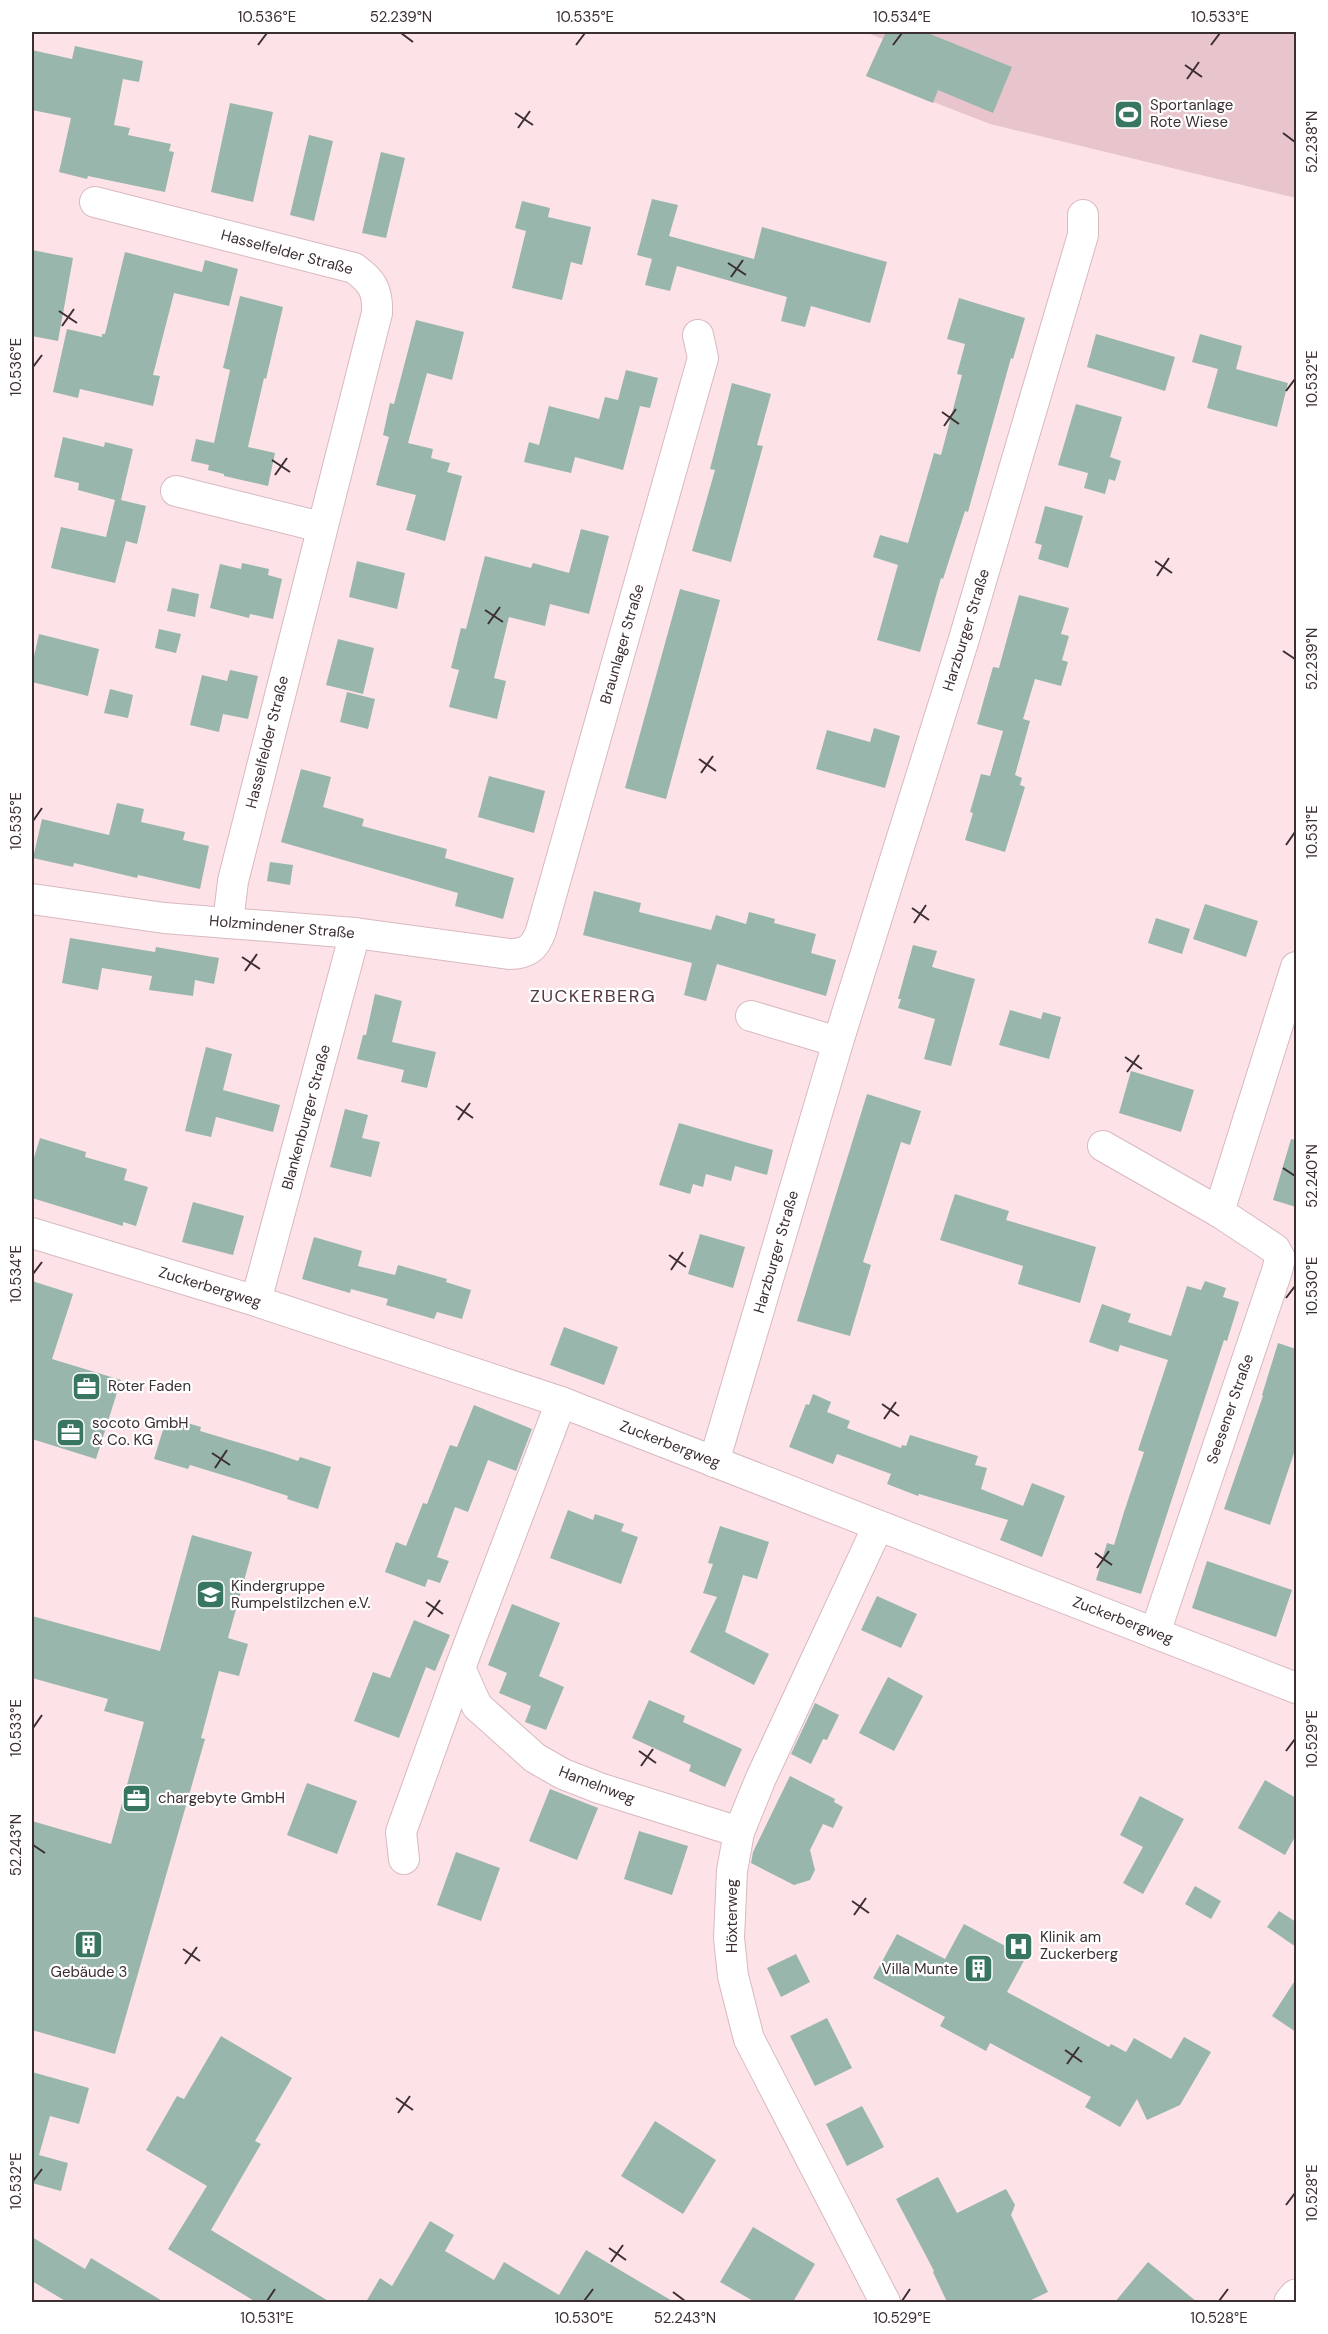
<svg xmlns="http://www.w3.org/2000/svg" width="1328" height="2334" viewBox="0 0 1328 2334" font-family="'DM Sans',sans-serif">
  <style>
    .green { fill: #e8c5cc }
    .building { fill: #98b6ab }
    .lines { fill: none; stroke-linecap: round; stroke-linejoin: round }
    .minor-casing { stroke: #d8b9c0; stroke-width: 32 }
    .primary-casing { stroke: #d8b9c0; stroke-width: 35 }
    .minor { stroke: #fff; stroke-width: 30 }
    .primary { stroke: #fff; stroke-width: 33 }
    .ticks { fill: none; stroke: #3c2f32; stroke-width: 2 }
    .labels { text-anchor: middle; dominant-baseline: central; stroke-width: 4.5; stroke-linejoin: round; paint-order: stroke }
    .poi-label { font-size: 15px; fill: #3c2f32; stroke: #fff; text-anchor: start }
    .street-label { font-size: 15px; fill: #3c2f32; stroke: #fff }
    .quarter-label { font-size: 18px; letter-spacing: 1.5px; fill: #52393f; stroke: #fff }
    .neatline { fill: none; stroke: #3c2f32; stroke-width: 2 }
    .ticks-label { font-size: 15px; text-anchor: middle; fill: #3c2f32 }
  </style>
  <rect width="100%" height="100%" fill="#fde3e8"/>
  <polygon class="green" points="865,32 1296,32 1296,198 990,124 866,76 883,39"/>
  <g class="building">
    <polygon points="886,32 925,32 1012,67 993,113 938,90 933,103 866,76"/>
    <polygon points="75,46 143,61 139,82 123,79 114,125 130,128 128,135 171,144 169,151 174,152 165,192 88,176 87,179 59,172 71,118 32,110 32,50 72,59"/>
    <polygon points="230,103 273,112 253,202 211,192"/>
    <polygon points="309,135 333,141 314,221 290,215"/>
    <polygon points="381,152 405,158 386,238 362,233"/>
    <polygon points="652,199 678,205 669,236 754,259 762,227 887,262 870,323 811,306 805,327 781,321 787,297 677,266 670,291 645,285 652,259 637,255"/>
    <polygon points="522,201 550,208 548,217 591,227 582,265 571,262 562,300 512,288 526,231 515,228"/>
    <polygon points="32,250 73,258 58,341 32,336"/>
    <polygon points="125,252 202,272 205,260 238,269 229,306 174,293 153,375 160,376 153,406 80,389 78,398 53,392 67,329 102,337 102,334 105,334"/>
    <polygon points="240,296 283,307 266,379 264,378 248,447 275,453 268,486 224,476 224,474 208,470 209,465 191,461 196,439 214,443 230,370 223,368"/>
    <polygon points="959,298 1025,318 1013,359 1011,358 968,512 965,511 943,579 941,578 920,652 877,640 898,565 873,557 880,535 908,543 934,453 941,455 962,375 957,374 965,344 947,339"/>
    <polygon points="416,320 464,332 452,380 427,373 408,443 433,449 431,458 450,463 447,472 462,476 445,541 406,530 416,495 376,485 389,437 383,435 390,403 394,404"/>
    <polygon points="1096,334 1175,357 1165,391 1087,367"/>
    <polygon points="1200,334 1242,346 1236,369 1288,383 1277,427 1207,408 1218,369 1192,362"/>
    <polygon points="626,370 658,378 650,408 640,406 623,470 575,457 571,473 524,462 529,442 539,445 549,406 599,419 605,397 618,400"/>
    <polygon points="732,383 771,394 757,445 763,446 731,562 692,551 715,470 710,469"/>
    <polygon points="1076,404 1122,417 1110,457 1121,461 1115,481 1109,479 1105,494 1084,488 1088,473 1058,465"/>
    <polygon points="63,437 104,447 105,442 133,449 121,500 146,506 137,544 126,541 115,583 51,568 61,527 106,537 115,500 78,490 79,483 54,477"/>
    <polygon points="1045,506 1083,516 1068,568 1038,559 1042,545 1035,543"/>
    <polygon points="581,529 609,536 589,614 550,604 545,626 509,617 494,678 506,681 497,719 449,707 459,670 451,668 461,628 466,629 485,556 531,568 533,563 569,573"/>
    <polygon points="357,561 405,573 397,609 349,597"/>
    <polygon points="242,563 269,569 268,575 282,579 273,619 250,614 249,618 210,608 220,564 241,569"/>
    <polygon points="172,588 199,594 195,617 167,611"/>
    <polygon points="680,589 720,600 666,799 625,788"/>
    <polygon points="1019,595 1069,608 1061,634 1069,636 1062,660 1068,662 1061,686 1035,679 1023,719 1030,721 1015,775 1022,778 1020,785 1025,787 1005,852 965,840 973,813 970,812 981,774 990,776 1003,731 977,724 993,667 999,668"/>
    <polygon points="159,629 181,634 176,653 155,648"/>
    <polygon points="39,634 99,649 88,696 32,682 32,665"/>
    <polygon points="338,639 374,648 363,694 326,685"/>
    <polygon points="230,670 258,676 248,719 223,714 219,732 190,725 202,675 227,681"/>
    <polygon points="110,689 133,695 128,718 104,713"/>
    <polygon points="347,692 375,699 368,729 340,722"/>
    <polygon points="874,728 900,736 885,788 816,769 827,730 870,742"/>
    <polygon points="301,769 331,777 323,807 364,819 362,826 447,849 445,858 514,878 503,919 455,906 458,893 281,842"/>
    <polygon points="489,776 545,791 534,833 478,817"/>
    <polygon points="117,803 144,809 141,822 185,832 183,840 209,846 200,889 138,875 137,878 74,863 73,867 33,858 42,819 109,835"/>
    <polygon points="270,862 293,865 290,885 267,881"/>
    <polygon points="594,891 641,903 639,912 711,930 716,915 746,924 749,912 775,919 774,923 816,934 811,953 836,960 826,996 717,964 706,1001 684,995 692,963 583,935"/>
    <polygon points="1205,904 1258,921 1246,957 1193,939"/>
    <polygon points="1156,918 1190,929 1182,954 1148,943"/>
    <polygon points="70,938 155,952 156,947 219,958 214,984 195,980 193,996 149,990 152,976 102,968 98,990 62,983"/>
    <polygon points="913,945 937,951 932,967 975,979 951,1066 924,1059 935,1019 898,1008 901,999 898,999"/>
    <polygon points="375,994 402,1001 392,1042 436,1052 427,1088 401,1082 404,1070 357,1059 363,1035 366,1035"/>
    <polygon points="1010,1010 1041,1019 1043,1012 1061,1017 1049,1059 999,1045"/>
    <polygon points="206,1047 232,1054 223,1090 280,1105 273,1132 216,1117 211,1137 185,1131"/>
    <polygon points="1131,1071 1194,1090 1181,1132 1119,1113"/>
    <polygon points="867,1094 921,1111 910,1145 901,1142 863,1262 871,1265 850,1336 797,1321"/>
    <polygon points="345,1109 368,1115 362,1138 380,1142 371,1177 330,1167"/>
    <polygon points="679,1123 773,1150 767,1175 735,1166 731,1181 706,1174 703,1187 693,1184 690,1194 659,1185"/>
    <polygon points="40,1138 86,1152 85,1157 127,1169 124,1180 148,1187 136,1226 123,1222 123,1226 32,1198 32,1164"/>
    <polygon points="1291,1139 1296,1140 1296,1207 1273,1200"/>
    <polygon points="955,1194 1009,1211 1006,1220 1096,1247 1080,1303 1018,1284 1023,1266 940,1240"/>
    <polygon points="193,1202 244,1216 233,1255 182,1242"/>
    <polygon points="700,1234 745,1247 733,1288 688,1274"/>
    <polygon points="314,1237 362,1251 358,1266 395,1275 398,1265 447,1279 446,1282 471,1290 462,1319 437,1312 434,1319 386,1305 388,1299 351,1289 350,1293 302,1279"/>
    <polygon points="32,1281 73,1294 52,1359 121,1380 96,1459 32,1439"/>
    <polygon points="1205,1281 1226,1288 1223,1297 1239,1302 1227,1341 1224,1340 1199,1416 1141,1594 1096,1580 1107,1543 1114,1545 1124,1512 1144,1452 1138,1450 1168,1360 1120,1345 1118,1352 1089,1342 1102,1304 1131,1314 1128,1322 1171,1336 1187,1286 1201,1290"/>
    <polygon points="564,1327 618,1347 604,1385 550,1365"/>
    <polygon points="1278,1343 1296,1349 1296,1447 1270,1525 1224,1509 1263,1396 1262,1395"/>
    <polygon points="813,1394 831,1402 827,1412 850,1421 847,1428 901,1448 902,1445 906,1446 910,1435 978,1456 975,1465 987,1468 981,1489 1023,1506 1032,1483 1065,1496 1042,1557 1000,1540 1008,1520 919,1494 918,1496 887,1484 891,1474 837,1454 833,1464 789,1447 806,1404 809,1405"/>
    <polygon points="474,1405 532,1429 516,1471 488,1460 468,1512 455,1507 437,1557 449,1561 440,1583 428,1579 425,1587 385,1572 396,1542 406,1546 423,1503 427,1504 450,1445 457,1447"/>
    <polygon points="167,1417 201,1427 200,1431 274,1453 298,1461 300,1457 331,1467 318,1509 287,1499 288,1496 239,1480 190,1465 188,1469 154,1459"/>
    <polygon points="568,1510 593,1520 595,1514 624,1524 621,1531 638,1537 621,1584 550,1558"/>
    <polygon points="720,1526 769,1542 757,1579 743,1575 725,1632 769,1654 754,1685 690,1652 717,1597 703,1593 713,1564 708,1563"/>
    <polygon points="192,1535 252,1552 228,1638 248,1644 239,1676 219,1671 201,1738 205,1739 115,2054 32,2030 32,1821 111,1844 144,1722 104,1711 108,1699 32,1678 32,1616 160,1651"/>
    <polygon points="1207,1561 1292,1590 1276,1637 1192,1608"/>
    <polygon points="877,1596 917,1614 901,1648 861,1630"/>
    <polygon points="512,1604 560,1623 539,1676 564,1687 546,1730 525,1722 531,1706 499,1693 507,1673 488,1665"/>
    <polygon points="414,1620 450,1635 435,1671 426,1667 399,1738 354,1721 373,1672 390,1678"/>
    <polygon points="888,1677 923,1696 894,1751 859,1733"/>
    <polygon points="649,1700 685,1716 683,1722 742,1749 725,1787 689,1771 691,1765 632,1738"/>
    <polygon points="815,1703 839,1715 827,1740 823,1739 811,1764 791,1754"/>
    <polygon points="790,1776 835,1799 834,1802 843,1807 833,1828 823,1824 810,1850 815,1870 810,1880 794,1885 751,1863 753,1852"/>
    <polygon points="1265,1780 1296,1798 1296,1835 1285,1855 1238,1828"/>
    <polygon points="307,1783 357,1801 337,1854 287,1835"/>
    <polygon points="550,1789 598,1808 577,1860 529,1841"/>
    <polygon points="1140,1796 1184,1819 1143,1894 1123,1883 1143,1847 1120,1835"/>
    <polygon points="639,1831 688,1846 672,1895 624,1879"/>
    <polygon points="456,1852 500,1868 481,1921 437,1905"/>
    <polygon points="1195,1886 1221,1901 1211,1919 1185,1904"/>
    <polygon points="1279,1911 1296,1922 1296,1947 1267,1927"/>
    <polygon points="964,1924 1026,1957 1007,1992 1109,2047 1111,2044 1126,2052 1134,2038 1171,2059 1184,2037 1211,2052 1180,2105 1147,2120 1137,2099 1120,2127 1085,2107 1091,2097 990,2043 986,2051 940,2026 945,2017 873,1978 897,1934 945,1959"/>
    <polygon points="796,1954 810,1982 781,1997 767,1968"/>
    <polygon points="1296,1979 1296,2032 1272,2016"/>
    <polygon points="827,2018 852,2068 815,2086 790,2036"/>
    <polygon points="221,2036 292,2078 255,2141 261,2144 211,2230 330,2302 256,2302 168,2249 207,2186 146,2150 177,2096 184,2099"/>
    <polygon points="32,2072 89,2088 79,2124 50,2116 39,2155 68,2163 61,2191 32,2183"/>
    <polygon points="862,2106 884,2147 847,2166 826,2124"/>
    <polygon points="655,2121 716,2160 683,2214 621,2176"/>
    <polygon points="938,2177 957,2213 1006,2189 1015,2205 1011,2215 1048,2292 1027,2302 947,2302 933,2272 934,2271 896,2199"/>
    <polygon points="430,2221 454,2235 445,2251 494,2280 504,2262 559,2295 586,2250 674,2302 366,2302 380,2278 392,2286"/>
    <polygon points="753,2227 815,2264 793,2302 755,2302 720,2282"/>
    <polygon points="32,2237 85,2269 91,2258 164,2302 67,2302 32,2281"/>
    <polygon points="1148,2262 1197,2302 1115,2302"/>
  </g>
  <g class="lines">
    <defs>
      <g id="minor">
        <path d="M95 202 354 268C372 281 378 290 377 313L233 881 228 923"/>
        <polyline points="176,491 321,527"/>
        <path d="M32 899 164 918 355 933 509 954C527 954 535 948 541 931L703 358 698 335"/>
        <polyline points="751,1016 838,1042"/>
        <polyline points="1103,1146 1219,1212"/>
        <polyline points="32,1233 256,1301 561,1402 1296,1688"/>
        <polyline points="256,1301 355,933"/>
        <polyline points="714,1462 838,1042 964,639 1083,235 1083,215"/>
        <polyline points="878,1526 761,1778 739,1832 732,1871 729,1938 733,1976 749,2039 885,2302"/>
        <polyline points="1155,1633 1277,1271 1280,1258 1275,1249 1219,1212 1296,967"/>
        <polyline points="460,1668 477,1706 535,1758 563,1774 599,1788 739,1832"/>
        <polyline points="404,1859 401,1832 460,1668 561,1402"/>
      </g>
      <polyline id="primary" points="1291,2302 1296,2296"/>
    </defs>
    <use href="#minor" class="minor-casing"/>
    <use href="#primary" class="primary-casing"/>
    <use href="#minor" class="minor"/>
    <use href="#primary" class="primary"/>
  </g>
  <path class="ticks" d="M401 33 413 42M258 45 267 33M576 45 585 33M893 45 902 33M1211 45 1220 33M1185 65 1202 77M1187 79 1199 62M515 113 533 125M518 128 530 111M1283 133 1295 142M728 263 746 275M731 277 743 260M59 311 77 323M62 326 74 309M33 367 42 355M1286 391 1295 379M942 412 959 424M944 426 956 409M272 460 290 472M275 475 287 458M1155 561 1172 573M1157 576 1169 558M485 610 503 622M488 624 500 607M1283 651 1295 659M699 759 716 771M701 773 713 756M33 821 42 808M1286 845 1295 832M912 908 929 920M914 923 926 905M242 957 260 969M245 971 257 954M1125 1057 1142 1069M1127 1072 1139 1055M456 1106 473 1118M458 1120 470 1103M1283 1168 1295 1176M669 1255 686 1267M671 1270 683 1252M33 1274 42 1262M1286 1298 1295 1286M882 1404 899 1416M884 1419 896 1402M212 1453 230 1465M215 1468 227 1450M1095 1553 1112 1565M1097 1568 1109 1551M426 1602 443 1614M428 1617 440 1600M33 1728 42 1715M639 1751 656 1763M1286 1751 1295 1739M641 1766 653 1749M33 1845 45 1853M852 1901 869 1913M854 1915 866 1898M183 1949 200 1961M185 1964 197 1947M1065 2050 1082 2062M1067 2064 1079 2047M396 2098 413 2110M398 2113 410 2096M33 2181 42 2169M1286 2205 1295 2193M609 2248 626 2260M611 2262 623 2245M673 2292 685 2301M267 2301 275 2289M584 2301 593 2289M902 2301 910 2289M1219 2301 1228 2289"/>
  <defs>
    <symbol id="stadium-square" viewBox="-11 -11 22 22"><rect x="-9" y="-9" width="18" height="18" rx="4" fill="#387662" stroke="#fff"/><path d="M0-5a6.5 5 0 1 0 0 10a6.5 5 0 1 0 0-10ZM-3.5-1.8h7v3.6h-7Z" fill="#fff"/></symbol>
    <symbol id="office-square" viewBox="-11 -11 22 22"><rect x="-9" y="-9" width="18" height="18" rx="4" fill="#387662" stroke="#fff"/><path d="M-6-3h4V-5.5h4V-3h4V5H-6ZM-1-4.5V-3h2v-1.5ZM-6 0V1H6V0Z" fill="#fff"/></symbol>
    <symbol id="school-square" viewBox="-11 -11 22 22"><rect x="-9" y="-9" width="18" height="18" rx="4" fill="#387662" stroke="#fff"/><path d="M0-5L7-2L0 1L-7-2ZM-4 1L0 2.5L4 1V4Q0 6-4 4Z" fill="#fff"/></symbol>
    <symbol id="building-square" viewBox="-11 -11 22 22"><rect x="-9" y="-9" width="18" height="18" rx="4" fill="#387662" stroke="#fff"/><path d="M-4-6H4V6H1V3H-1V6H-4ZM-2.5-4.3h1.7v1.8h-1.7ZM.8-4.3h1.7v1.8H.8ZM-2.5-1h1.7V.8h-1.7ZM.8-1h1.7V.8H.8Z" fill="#fff"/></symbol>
    <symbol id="hospital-square" viewBox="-11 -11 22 22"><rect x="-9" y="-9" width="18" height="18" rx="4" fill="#387662" stroke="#fff"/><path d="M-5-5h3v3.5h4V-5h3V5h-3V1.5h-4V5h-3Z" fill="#fff"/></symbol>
  </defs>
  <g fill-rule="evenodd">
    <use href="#stadium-square" x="1112" y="98" width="33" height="33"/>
    <use href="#office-square" x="70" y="1370" width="33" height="33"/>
    <use href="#office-square" x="54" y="1416" width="33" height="33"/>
    <use href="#school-square" x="194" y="1578" width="33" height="33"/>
    <use href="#office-square" x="120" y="1782" width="33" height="33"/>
    <use href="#building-square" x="72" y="1928" width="33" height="33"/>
    <use href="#hospital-square" x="1002" y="1930" width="33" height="33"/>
    <use href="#building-square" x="962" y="1952" width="33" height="33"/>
  </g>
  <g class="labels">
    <g class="poi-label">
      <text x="1150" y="105">Sportanlage<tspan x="1150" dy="17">Rote Wiese</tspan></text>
      <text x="108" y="1386">Roter Faden</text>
      <text x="92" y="1423">socoto GmbH<tspan x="92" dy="17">&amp; Co. KG</tspan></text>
      <text x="231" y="1586">Kindergruppe<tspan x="231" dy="17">Rumpelstilzchen e.V.</tspan></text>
      <text x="158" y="1798">chargebyte GmbH</text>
      <text x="1040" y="1937">Klinik am<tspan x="1040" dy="17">Zuckerberg</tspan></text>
      <text x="958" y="1969" text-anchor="end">Villa Munte</text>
      <text x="89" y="1972" text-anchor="middle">Gebäude 3</text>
    </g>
    <g class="street-label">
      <text transform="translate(287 252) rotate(15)">Hasselfelder Straße</text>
      <text transform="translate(966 630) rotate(-73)">Harzburger Straße</text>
      <text transform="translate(622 644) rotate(-74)">Braunlager Straße</text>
      <text transform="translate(267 742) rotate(-76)">Hasselfelder Straße</text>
      <text transform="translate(282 927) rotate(5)">Holzmindener Straße</text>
      <text transform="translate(306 1117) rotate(-75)">Blankenburger Straße</text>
      <text transform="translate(776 1252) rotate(-74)">Harzburger Straße</text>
      <text transform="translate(210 1287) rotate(17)">Zuckerbergweg</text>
      <text transform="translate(1230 1409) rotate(-71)">Seesener Straße</text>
      <text transform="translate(670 1444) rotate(21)">Zuckerbergweg</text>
      <text transform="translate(1123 1620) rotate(21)">Zuckerbergweg</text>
      <text transform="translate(597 1785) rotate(21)">Hamelnweg</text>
      <text transform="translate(732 1916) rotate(-90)">Höxterweg</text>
    </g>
    <g class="quarter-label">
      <text x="593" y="996">ZUCKERBERG</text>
    </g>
  </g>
  <rect width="1328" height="2334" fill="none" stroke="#ffffff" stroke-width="66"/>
  <rect x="33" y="33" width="1262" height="2268" class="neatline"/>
  <g class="ticks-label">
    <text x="267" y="22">10.536°E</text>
    <text x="401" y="22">52.239°N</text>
    <text x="585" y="22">10.535°E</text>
    <text x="902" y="22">10.534°E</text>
    <text x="1220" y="22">10.533°E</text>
    <text transform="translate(1312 142) rotate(-90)" y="5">52.238°N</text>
    <text transform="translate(16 367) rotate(-90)" y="5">10.536°E</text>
    <text transform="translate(1312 379) rotate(-90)" y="5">10.532°E</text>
    <text transform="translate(1312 659) rotate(-90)" y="5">52.239°N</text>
    <text transform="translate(16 821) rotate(-90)" y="5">10.535°E</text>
    <text transform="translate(1312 832) rotate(-90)" y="5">10.531°E</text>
    <text transform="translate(1312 1176) rotate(-90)" y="5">52.240°N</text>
    <text transform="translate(16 1274) rotate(-90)" y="5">10.534°E</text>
    <text transform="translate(1312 1286) rotate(-90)" y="5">10.530°E</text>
    <text transform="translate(16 1728) rotate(-90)" y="5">10.533°E</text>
    <text transform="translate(1312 1739) rotate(-90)" y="5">10.529°E</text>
    <text transform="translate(16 1845) rotate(-90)" y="5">52.243°N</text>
    <text transform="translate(16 2181) rotate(-90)" y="5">10.532°E</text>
    <text transform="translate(1312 2193) rotate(-90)" y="5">10.528°E</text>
    <text x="267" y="2323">10.531°E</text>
    <text x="584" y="2323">10.530°E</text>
    <text x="685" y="2323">52.243°N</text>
    <text x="902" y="2323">10.529°E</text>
    <text x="1219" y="2323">10.528°E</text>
  </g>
</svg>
